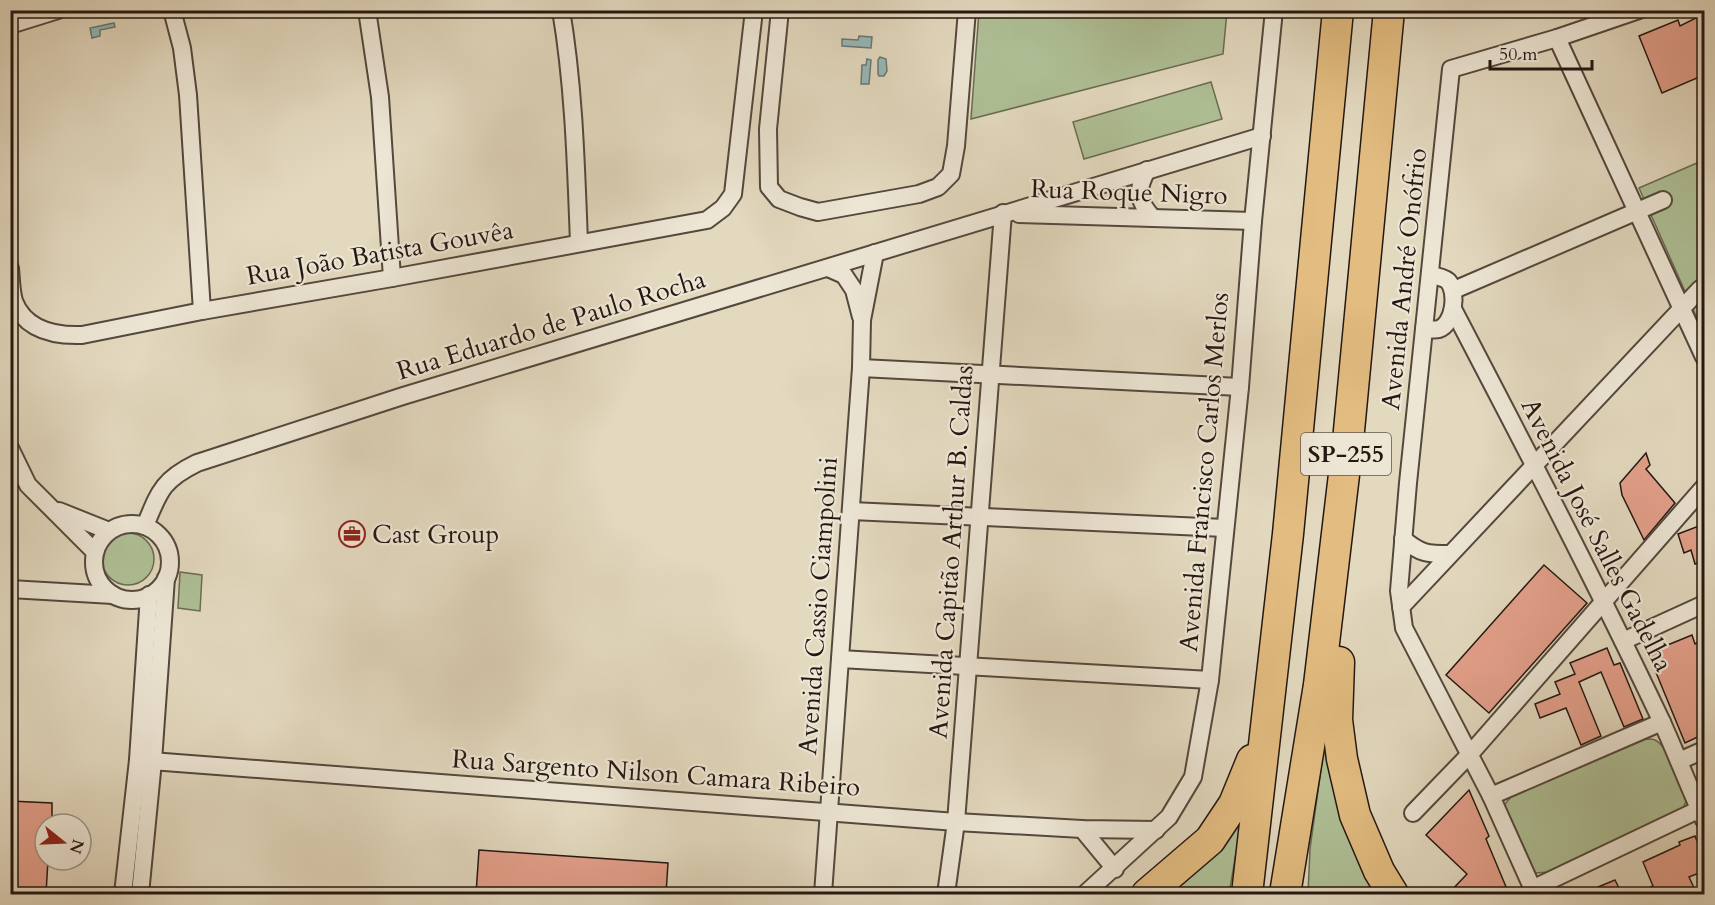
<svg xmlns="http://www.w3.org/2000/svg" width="1715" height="905" viewBox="0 0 1715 905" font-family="Cardo,serif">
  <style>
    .green { fill: #afc096; stroke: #6a6c54; stroke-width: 1.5 }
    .water { fill: #96b9b8; stroke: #687876; stroke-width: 1.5 }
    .building { fill: #e4a08b; stroke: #241712; stroke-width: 1.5 }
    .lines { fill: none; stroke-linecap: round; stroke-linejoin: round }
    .street-casing { stroke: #54483d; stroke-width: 20 }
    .highway-casing { stroke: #241712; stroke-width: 33 }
    .street { stroke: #ede6d5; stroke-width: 16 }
    .highway { stroke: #e2bc80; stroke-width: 30 }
    .labels { text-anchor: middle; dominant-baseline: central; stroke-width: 4.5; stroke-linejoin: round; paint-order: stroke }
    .shield { fill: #ede6d5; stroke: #60554c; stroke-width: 1.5 }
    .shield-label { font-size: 24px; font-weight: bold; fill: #241712 }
    .street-label { font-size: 26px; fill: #241712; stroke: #ede6d5 }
    .poi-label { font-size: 26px; fill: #241712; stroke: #ede6d5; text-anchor: start }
  </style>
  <rect width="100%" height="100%" fill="#e3d9bf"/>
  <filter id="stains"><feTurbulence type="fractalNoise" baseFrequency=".00333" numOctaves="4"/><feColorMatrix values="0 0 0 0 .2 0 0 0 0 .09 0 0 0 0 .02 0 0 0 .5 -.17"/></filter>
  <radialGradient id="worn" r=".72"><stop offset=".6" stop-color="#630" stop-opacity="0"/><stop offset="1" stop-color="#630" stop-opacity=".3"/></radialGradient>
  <g class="green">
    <polygon points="979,11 979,10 1227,11 1223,54 971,119"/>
    <polygon points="1211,82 1222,119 1084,159 1073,122"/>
    <polygon points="1704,160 1704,334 1639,188"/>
    <circle cx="128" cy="559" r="26"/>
    <polygon points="180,572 202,575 200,611 178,608"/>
    <path d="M1646 739C1647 739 1654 739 1655 740 1668 746 1683 785 1687 799L1683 808 1548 872 1536 873 1528 865 1504 813 1505 804 1511 797Z"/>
    <path d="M1324 747C1334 799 1349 848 1375 894H1308L1310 849Z"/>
    <polygon points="1242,817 1229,894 1164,894"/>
  </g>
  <g class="water">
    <polygon points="114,23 115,27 100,30 100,36 92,38 90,28"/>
    <polygon points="859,36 872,37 871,48 842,46 842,39 858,40"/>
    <polygon points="880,57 886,59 887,71 884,76 879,76 878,74 878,60"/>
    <polygon points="867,59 871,60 869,84 861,84 862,65 866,65"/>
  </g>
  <g class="building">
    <polygon points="1704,14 1704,75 1662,93 1639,36 1678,20 1680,26"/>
    <polygon points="1646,453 1650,465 1646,469 1675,503 1644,540 1622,495 1620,483"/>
    <polygon points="1704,524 1704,561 1695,564 1691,550 1684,553 1678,534"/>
    <polygon points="1544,565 1587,603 1489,713 1446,675"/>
    <polygon points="1692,635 1695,644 1704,639 1704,734 1685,743 1648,653"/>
    <polygon points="1607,648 1614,665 1620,663 1643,719 1624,727 1601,672 1579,682 1601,736 1581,745 1566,708 1540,718 1535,704 1560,694 1555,682 1575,674 1570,663"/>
    <polygon points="1469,790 1489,836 1486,839 1509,894 1448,894 1467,874 1426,835"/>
    <polygon points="10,801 52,803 52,824 45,824 45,860 48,860 46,894 10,894"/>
    <polygon points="1695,836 1704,859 1704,871 1689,877 1695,890 1684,894 1634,894 1653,886 1643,862 1680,845 1679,842"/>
    <polygon points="479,850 668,863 666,894 476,894"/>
    <polygon points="1615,880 1622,894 1581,894"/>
  </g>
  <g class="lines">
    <defs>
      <g id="street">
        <polyline points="172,10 182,48 188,95 202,311"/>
        <polyline points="367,10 380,97 392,278"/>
        <path d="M561 10C574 87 576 165 579 243"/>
        <polyline points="780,10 768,129 769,187 779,199 800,207 818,212 919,194 938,187 951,174 956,146 967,10"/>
        <polyline points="10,25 58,10"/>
        <polyline points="1557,38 1704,357"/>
        <path d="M1147 170C1136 191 1137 200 1153 218"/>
        <polyline points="1019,214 1253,221"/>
        <path d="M10 268C11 278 11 291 14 301 25 330 54 336 82 335L202 311 392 278 707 220 723 208 733 194 754 10"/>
        <polyline points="828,268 844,275 854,290 861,317"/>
        <polyline points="1454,290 1663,200"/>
        <path d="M1453 309C1524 445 1595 581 1661 720 1676 753 1689 787 1704 820"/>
        <path d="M1424 329C1428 329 1435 330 1439 329 1454 324 1458 292 1448 281 1443 277 1436 276 1430 275"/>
        <polyline points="861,368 1240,387"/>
        <polyline points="10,448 28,485 95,552"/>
        <polyline points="59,511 109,531"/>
        <polyline points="851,511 1225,528"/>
        <circle cx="132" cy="562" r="38"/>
        <path d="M145 526C159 492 162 480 197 463L403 396 1262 136"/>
        <path d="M1403 539C1421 554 1427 554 1450 554"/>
        <polyline points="10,589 113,595"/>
        <polyline points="1401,607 1700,289"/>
        <polyline points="1623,641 1704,604"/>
        <polyline points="840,659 1210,680"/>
        <polyline points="138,760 956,822 1082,829 1156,830"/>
        <polyline points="1679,761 1704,750"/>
        <polyline points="1491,796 1662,722"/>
        <polyline points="1413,813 1470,754 1704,487"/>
        <polyline points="1082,829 1115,869"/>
        <polyline points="1532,889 1700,809"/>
        <polyline points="123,894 138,760 149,595"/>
        <polyline points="140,894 153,761 166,578"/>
        <polyline points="823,894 861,368 862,320 875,253"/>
        <polyline points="946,894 956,822 1003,213"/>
        <polyline points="1085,894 1169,817 1193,777 1210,680 1240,387 1253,221 1274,10"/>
        <polyline points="1535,894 1491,796 1404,628 1399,591 1408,483 1451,69 1557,38 1639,10"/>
      </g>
      <g id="highway">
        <polyline points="1339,662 1337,720 1342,759 1355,815 1379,871 1393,894"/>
        <polyline points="1147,894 1210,840 1234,804 1252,760"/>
        <polyline points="1247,894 1288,534 1338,10"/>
        <polyline points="1285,894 1319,685 1348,441 1389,10"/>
      </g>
    </defs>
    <use href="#street" class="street-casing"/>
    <use href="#highway" class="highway-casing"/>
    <use href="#street" class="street"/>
    <use href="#highway" class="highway"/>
  </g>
  <defs>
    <symbol id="office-ring" viewBox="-11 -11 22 22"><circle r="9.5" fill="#ede6d5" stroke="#8f2418" stroke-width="1.5"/><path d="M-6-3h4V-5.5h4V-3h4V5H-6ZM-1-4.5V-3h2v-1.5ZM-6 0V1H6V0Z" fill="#8f2418"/></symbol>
  </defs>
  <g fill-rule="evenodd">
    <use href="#office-ring" x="337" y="519" width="30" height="30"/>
  </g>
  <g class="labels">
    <rect class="shield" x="1301" y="433" width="90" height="42" rx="4.5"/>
    <g class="shield-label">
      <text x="1346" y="454">SP-255</text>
    </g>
    <g class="street-label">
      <text transform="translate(1129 192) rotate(2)">Rua Roque Nigro</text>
      <text transform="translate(380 253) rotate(-10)">Rua João Batista Gouvêa</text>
      <text transform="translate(1404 279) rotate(-84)">Avenida André Onófrio</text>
      <text transform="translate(551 325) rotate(-17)">Rua Eduardo de Paulo Rocha</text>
      <text transform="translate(1204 472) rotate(-85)">Avenida Francisco Carlos Merlos</text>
      <text transform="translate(1597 535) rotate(63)">Avenida José Salles Gadelha</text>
      <text transform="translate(951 552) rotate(-86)">Avenida Capitão Arthur B. Caldas</text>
      <text transform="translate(818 606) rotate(-86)">Avenida Cassio Ciampolini</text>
      <text transform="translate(656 773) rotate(4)">Rua Sargento Nilson Camara Ribeiro</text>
    </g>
    <g class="poi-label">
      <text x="372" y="534">Cast Group</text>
    </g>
  </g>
  <rect width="1715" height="905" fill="none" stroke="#e3d9bf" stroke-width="36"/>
  <rect x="12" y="12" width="1691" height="881" fill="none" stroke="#241712" stroke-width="3"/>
  <rect x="18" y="18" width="1679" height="869" fill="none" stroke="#241712" stroke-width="1.5"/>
  <g transform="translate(63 842) rotate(108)"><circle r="28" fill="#ede6d5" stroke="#9d9387" stroke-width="1.5"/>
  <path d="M0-4.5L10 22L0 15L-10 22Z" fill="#8f2418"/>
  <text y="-9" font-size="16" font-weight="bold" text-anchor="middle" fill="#241712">N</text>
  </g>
  <path d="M1490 60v9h102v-9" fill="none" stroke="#241712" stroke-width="3"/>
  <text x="1499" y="60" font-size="18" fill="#241712" stroke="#ede6d5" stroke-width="4.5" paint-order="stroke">50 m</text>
  <rect width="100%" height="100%" filter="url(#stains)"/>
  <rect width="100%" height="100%" fill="url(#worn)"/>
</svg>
